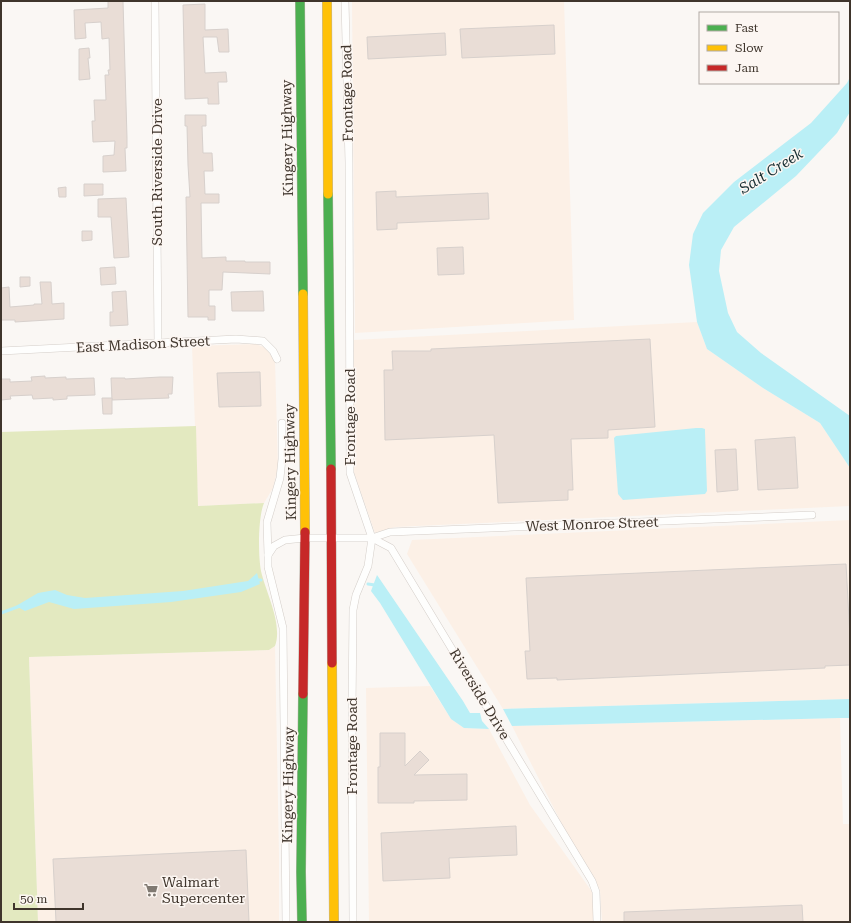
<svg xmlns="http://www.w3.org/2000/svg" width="851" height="923" viewBox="0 0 851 923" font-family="'Roboto Serif',serif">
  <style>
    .built { fill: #fcf0e6 }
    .green { fill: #e3e9c0 }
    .water { fill: #baeff6 }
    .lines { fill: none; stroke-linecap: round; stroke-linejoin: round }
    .stream { stroke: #baeff6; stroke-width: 3 }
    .building { fill: #e9ddd6; stroke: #d7d0cc }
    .street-casing { stroke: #d4cec9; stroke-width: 8 }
    .fast-casing { stroke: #bab3a9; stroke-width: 10 }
    .slow-casing { stroke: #bab3a9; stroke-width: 10 }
    .jam-casing { stroke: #bab3a9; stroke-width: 10 }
    .street { stroke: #fefefd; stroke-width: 7 }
    .fast { stroke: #4caf50; stroke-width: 9 }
    .slow { stroke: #ffc107; stroke-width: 9 }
    .jam { stroke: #c62828; stroke-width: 9 }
    .labels { text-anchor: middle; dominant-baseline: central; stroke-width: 3; stroke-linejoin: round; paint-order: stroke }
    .street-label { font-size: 14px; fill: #3f352c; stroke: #fcf6f2 }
    .poi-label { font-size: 14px; fill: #3f352c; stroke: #fcf6f2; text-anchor: start }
    .water-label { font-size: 15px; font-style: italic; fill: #193135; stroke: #fcf6f2 }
  </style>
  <rect width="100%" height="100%" fill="#faf7f4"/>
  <g class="built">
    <polygon points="352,1 564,1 574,320 355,333"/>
    <polygon points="697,322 707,349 763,388 820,423 850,468 850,506 395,527 375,533 353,470 354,340"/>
    <polygon points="256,344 266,348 275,361 278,467 273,488 264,503 198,506 192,346"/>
    <polygon points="850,520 850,699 503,709 407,554 412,540"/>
    <polygon points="275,646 279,855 279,922 38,922 29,657 269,650"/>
    <polygon points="430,686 451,719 464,728 489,729 530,805 593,893 594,922 369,922 366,688"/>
    <polygon points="840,718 843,824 850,824 850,922 602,922 600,890 567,834 512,726"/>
  </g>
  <path class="green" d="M196 426 198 506 264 503C258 517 258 555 261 571 266 593 283 624 275 646L269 650 29 657 38 922H1V432Z"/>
  <g class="water">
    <polygon points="850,77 850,112 837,133 796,176 734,227 721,250 719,271 728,313 737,332 761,353 850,416 850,468 820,423 763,388 707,349 697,322 689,265 693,234 703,213 734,182 811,123 847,83"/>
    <polygon points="696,428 702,428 705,429 705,432 707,491 705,494 623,500 618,494 614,438 616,436"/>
    <polygon points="257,573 260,584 241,592 171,602 74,609 49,602 25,611 16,606 38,593 55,590 67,595 85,598 183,591 248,581"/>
    <polygon points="377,575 463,701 470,713 480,713 482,721 489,729 464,728 451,719 380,603 371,591"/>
    <polygon points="850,699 850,718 840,718 512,726 503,709"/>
  </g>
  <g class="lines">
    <g class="stream">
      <polyline points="255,580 261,580"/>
      <polyline points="368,584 375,585 376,586"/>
      <polyline points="1,613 20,606"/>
    </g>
  </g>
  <g class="building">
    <polygon points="108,1 123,1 127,138 127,148 125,148 126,171 103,172 103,156 114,155 115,141 93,142 92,121 95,121 94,100 106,100 105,75 109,75 108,70 110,70 109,38 102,39 101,22 85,23 86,38 75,39 74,10 108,8"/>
    <polygon points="205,4 205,30 228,29 229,52 219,52 217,37 203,37 205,73 226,72 227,82 218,82 219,104 208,104 208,98 185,99 183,5"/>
    <polygon points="554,25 555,54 462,58 460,29"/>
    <polygon points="445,33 446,55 368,59 367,37"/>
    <polygon points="89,48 90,58 88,58 90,79 79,80 79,49"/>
    <polygon points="185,115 206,115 206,126 202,126 203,153 212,153 213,171 204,171 205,194 219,194 219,203 201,203 202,258 226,257 226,261 245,261 245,262 270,262 270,274 223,272 222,290 209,290 209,306 215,306 215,320 208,320 208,317 188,317 186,197 190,197 188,165 187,126 185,126"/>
    <polygon points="84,184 103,184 103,195 84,196"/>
    <polygon points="66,187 66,197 59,197 58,188"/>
    <polygon points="396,191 396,197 488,193 489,219 397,223 397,229 377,230 376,192"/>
    <polygon points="126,198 129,257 114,258 111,217 98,217 98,199"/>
    <polygon points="82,231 92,231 92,240 82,241"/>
    <polygon points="463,247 464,274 438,275 437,248"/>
    <polygon points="115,267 116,284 101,285 100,268"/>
    <polygon points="20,277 30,277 30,286 20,287"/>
    <polygon points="40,282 51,282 52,304 64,303 64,319 15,322 15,320 1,320 1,288 9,287 10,307 34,305 34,304 42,304"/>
    <polygon points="126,291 128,325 110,326 110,312 113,312 112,292"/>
    <polygon points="263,291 264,311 232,311 231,292"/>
    <polygon points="650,339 655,427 608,430 608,438 571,439 573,490 568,490 568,500 498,503 494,435 385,440 384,370 393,370 392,351 431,351 431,349"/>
    <polygon points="260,372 261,406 219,407 217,373"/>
    <polygon points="45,376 45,378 66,377 66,379 94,378 95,395 67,396 67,399 53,400 53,398 33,399 32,395 10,396 11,399 1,400 1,379 10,379 10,382 32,381 31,377"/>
    <polygon points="160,377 173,377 172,394 168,394 169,398 112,400 111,378 125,378 125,379"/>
    <polygon points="102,398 112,398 112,414 103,414"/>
    <polygon points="795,437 798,488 758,490 755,440"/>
    <polygon points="736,449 738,490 717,492 715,450"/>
    <polygon points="846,564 850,637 850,665 825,666 825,668 557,680 557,678 527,679 525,651 530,651 526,578"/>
    <polygon points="380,733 405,733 405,766 420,751 429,760 414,775 467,774 467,800 414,801 414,803 378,803 378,767 380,767"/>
    <polygon points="516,826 517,855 449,858 450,878 383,881 381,833"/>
    <polygon points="246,850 249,922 56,922 53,859"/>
    <polygon points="802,905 803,922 624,922 624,912"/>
  </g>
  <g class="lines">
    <defs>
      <g id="street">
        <polyline points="155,1 158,344"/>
        <polyline points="345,1 349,163 350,473 372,538 368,566 356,595 353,610 352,713 353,922"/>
        <polyline points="1,351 236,339 263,341 273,351 277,359"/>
        <polyline points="372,538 390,532 812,515"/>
        <polyline points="268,555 267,522 280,478 282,459 282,423"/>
        <polyline points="286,922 283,628 268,567 268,555 274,546 285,540 305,538 372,538 391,548 592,881 596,892 597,922"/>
      </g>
      <g id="fast">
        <polyline points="300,1 303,294"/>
        <polyline points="328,194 331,469"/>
        <polyline points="302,922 301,872 303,694"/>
      </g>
      <g id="slow">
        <polyline points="327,1 328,194"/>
        <polyline points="303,294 305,532"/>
        <polyline points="332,663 334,922"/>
      </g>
      <g id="jam">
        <polyline points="331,469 332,663"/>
        <polyline points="303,694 305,532"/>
      </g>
    </defs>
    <use href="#street" class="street-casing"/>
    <use href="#fast" class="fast-casing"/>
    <use href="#slow" class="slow-casing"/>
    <use href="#jam" class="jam-casing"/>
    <use href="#street" class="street"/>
    <use href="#fast" class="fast"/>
    <use href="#slow" class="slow"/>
    <use href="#jam" class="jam"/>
  </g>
  <defs>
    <symbol id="supermarket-bare" viewBox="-9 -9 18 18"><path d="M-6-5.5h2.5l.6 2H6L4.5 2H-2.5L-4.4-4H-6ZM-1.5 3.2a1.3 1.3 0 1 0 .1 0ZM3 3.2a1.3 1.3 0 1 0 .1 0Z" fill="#807972" stroke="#fcf6f2" stroke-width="2.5" paint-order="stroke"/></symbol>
  </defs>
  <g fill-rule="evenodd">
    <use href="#supermarket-bare" x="141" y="880" width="20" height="20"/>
  </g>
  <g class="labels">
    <g class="street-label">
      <text transform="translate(347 93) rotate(-91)">Frontage Road</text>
      <text transform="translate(287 138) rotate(-91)">Kingery Highway</text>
      <text transform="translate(157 172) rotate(-90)">South Riverside Drive</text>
      <text transform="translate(143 344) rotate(-3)">East Madison Street</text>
      <text transform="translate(350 417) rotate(-90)">Frontage Road</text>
      <text transform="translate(290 462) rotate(-91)">Kingery Highway</text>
      <text transform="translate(592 524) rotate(-2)">West Monroe Street</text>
      <text transform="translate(480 694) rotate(59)">Riverside Drive</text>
      <text transform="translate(352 746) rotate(-90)">Frontage Road</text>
      <text transform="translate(288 785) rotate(-89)">Kingery Highway</text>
    </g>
    <g class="poi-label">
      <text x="162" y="882">Walmart<tspan x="162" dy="16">Supercenter</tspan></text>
    </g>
    <g class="water-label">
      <text transform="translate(771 171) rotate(-32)">Salt Creek</text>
    </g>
  </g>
  <rect width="851" height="923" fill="none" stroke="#3f352c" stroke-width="4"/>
  <rect x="699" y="12" width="140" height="72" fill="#fcf6f2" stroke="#b0a9a3"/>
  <rect x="707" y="25" width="20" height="6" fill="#4caf50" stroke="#b0a9a3"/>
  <text x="735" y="32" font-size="12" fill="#3f352c">Fast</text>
  <rect x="707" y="45" width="20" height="6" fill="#ffc107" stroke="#b0a9a3"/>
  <text x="735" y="52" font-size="12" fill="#3f352c">Slow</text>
  <rect x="707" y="65" width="20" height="6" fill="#c62828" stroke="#b0a9a3"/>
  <text x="735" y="72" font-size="12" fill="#3f352c">Jam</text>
  <path d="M14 903v6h69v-6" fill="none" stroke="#3f352c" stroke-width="2"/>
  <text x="20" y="903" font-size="12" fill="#3f352c" stroke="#fcf6f2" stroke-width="3" paint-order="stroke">50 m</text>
</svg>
